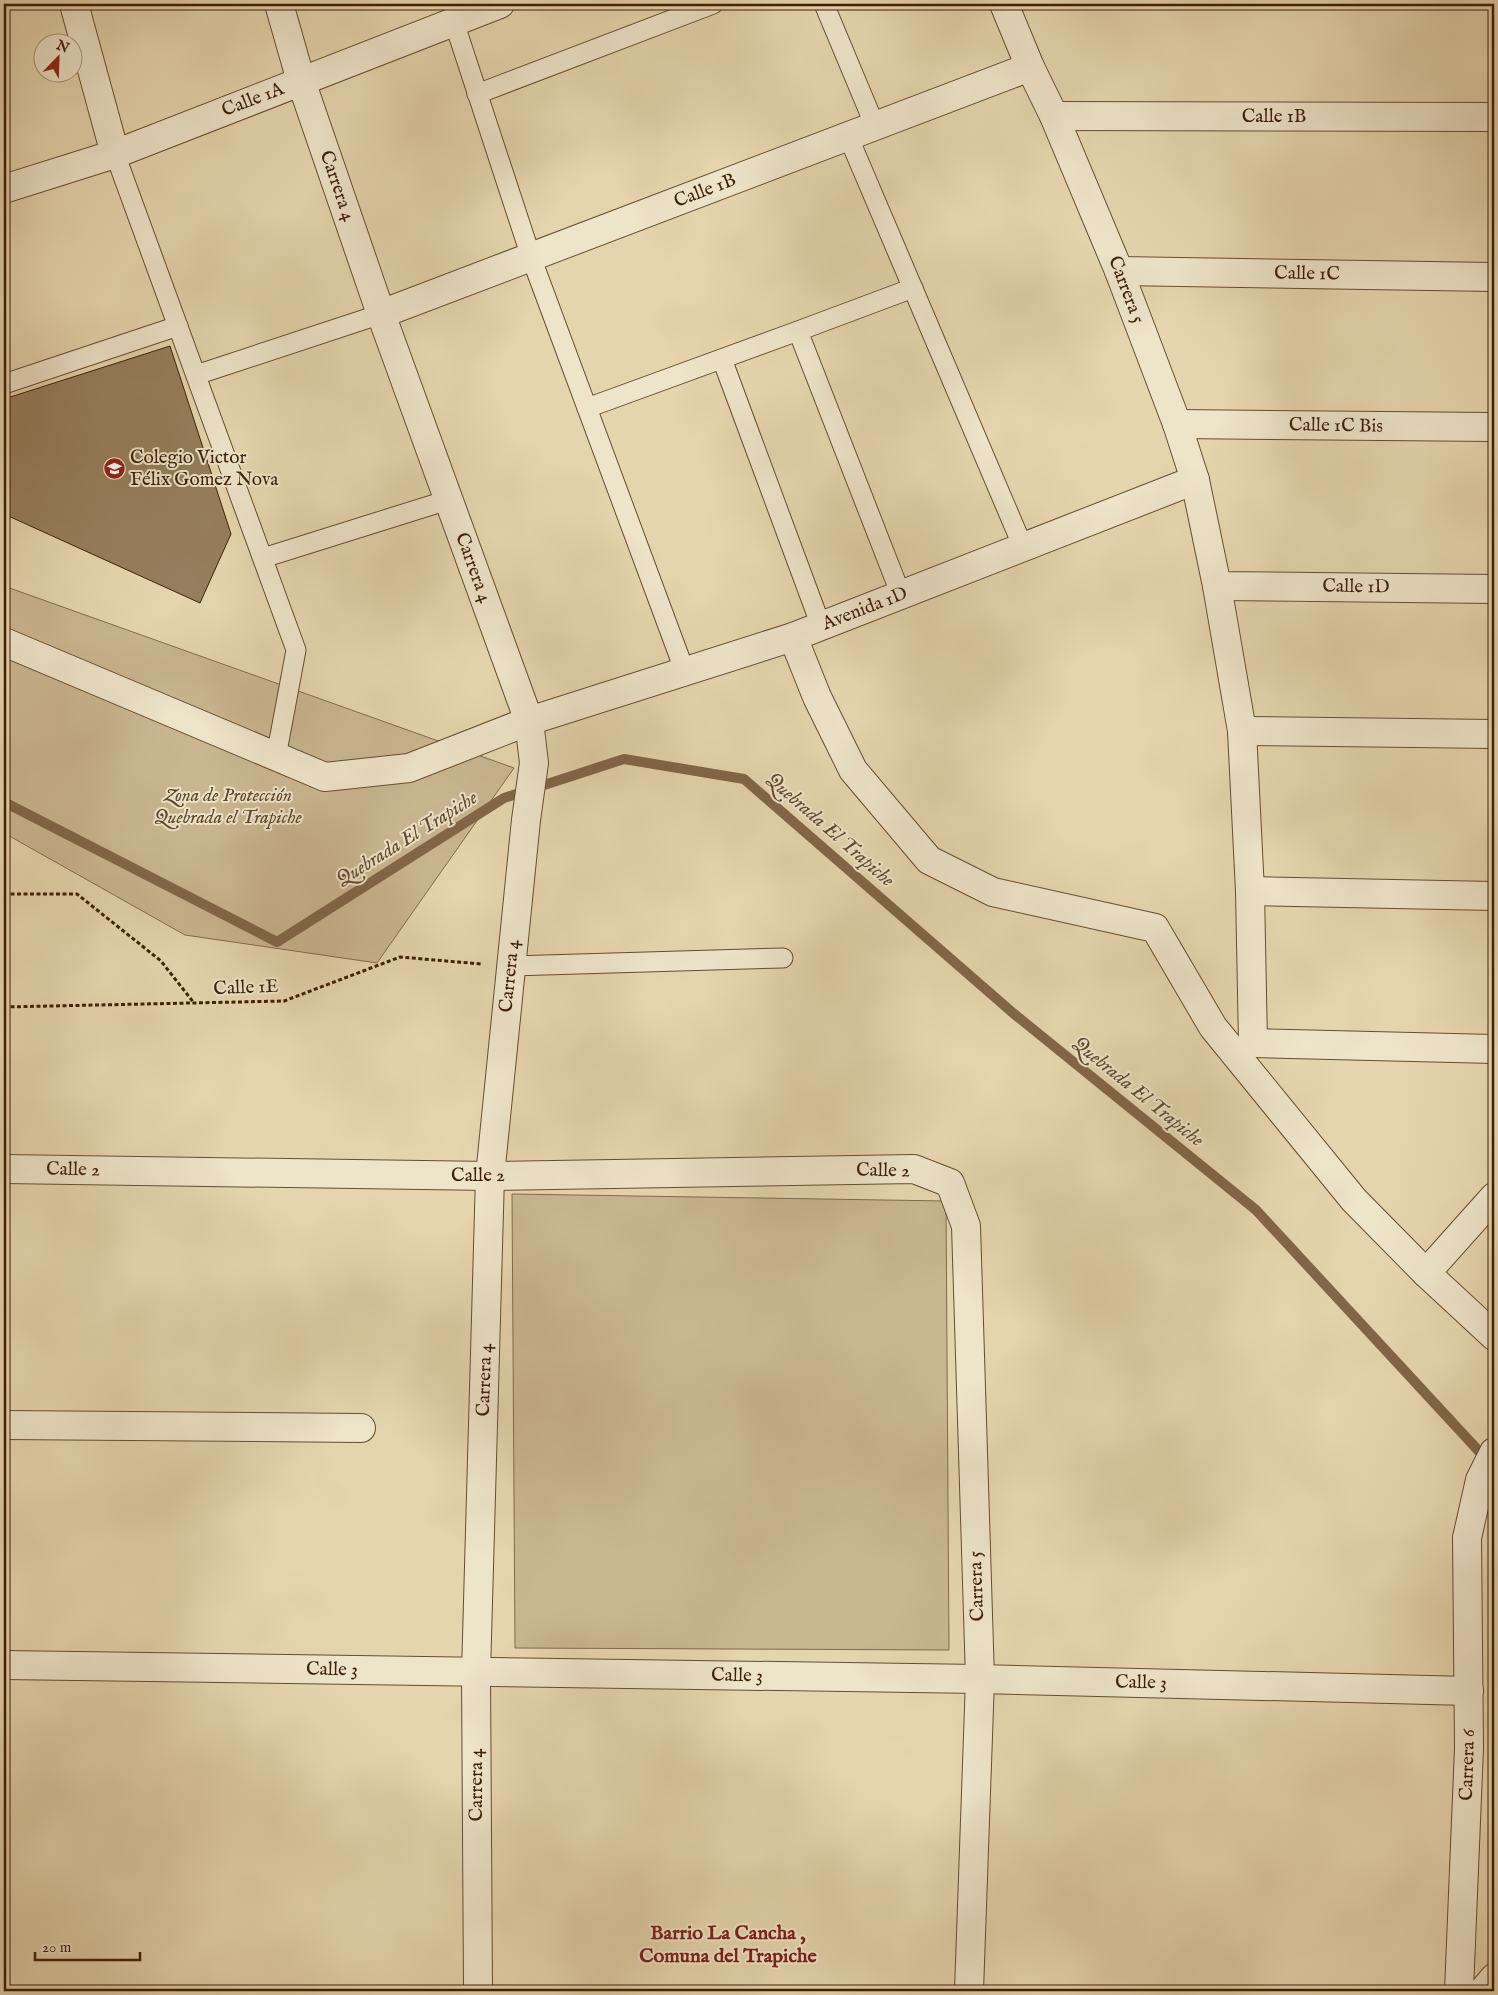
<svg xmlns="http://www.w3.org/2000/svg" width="1498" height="1995" viewBox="0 0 1498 1995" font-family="'IM FELL English',serif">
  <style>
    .green { fill: #c9b691; stroke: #846a4c }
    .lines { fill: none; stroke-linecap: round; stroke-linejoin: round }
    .stream { stroke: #806749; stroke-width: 10 }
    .building { fill: #957e5d; stroke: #3e1f06 }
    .service-casing { stroke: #684c30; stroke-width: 21 }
    .pedestrian-casing { stroke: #684c30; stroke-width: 30 }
    .minor-casing { stroke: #684c30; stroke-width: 30 }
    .tertiary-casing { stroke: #684c30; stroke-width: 30 }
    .path { stroke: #3e1f06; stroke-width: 3; stroke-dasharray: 4 2.5; stroke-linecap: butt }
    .service { stroke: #eee4ca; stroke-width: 19 }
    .pedestrian { stroke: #eee4ca; stroke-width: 28 }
    .minor { stroke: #eee4ca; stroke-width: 28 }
    .tertiary { stroke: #eee4ca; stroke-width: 28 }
    .labels { text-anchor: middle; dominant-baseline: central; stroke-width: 4; stroke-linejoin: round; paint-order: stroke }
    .street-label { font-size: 19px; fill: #3e1f06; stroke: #eee4ca }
    .poi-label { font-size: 19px; fill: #3e1f06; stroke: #eee4ca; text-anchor: start }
    .park-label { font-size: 19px; font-style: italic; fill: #614529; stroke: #eee4ca }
    .water-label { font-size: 20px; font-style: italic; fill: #64492d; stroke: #eee4ca }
    .neighbourhood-label { font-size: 20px; font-weight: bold; fill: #7a1f14; stroke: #eee4ca }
  </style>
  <rect width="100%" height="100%" fill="#e5d5ae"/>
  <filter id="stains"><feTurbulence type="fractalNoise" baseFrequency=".004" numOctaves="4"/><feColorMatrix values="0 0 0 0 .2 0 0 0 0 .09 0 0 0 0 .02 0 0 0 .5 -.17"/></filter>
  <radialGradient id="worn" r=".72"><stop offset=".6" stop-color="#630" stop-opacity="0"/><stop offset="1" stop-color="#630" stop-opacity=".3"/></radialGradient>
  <g class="green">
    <polygon points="4,586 514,768 377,963 185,935 4,833"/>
    <polygon points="512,1194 946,1201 949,1650 515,1648"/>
  </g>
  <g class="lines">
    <polyline class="stream" points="4,802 277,942 504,798 624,759 744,779 1013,1013 1256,1210 1488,1461"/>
  </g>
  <polygon class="building" points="170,346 231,534 200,603 4,514 4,399"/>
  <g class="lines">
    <defs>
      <g id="service">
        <polyline points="824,4 875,126"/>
        <polyline points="454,22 531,257 685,672"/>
        <polyline points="477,94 713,4"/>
        <polyline points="848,136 1023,547"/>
        <polyline points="115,154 296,650 276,757"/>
        <polyline points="722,359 821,626"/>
        <polyline points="196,375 381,314"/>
        <polyline points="4,384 178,326"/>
        <polyline points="587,408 798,331"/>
        <polyline points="263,558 448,500"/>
        <polyline points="901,595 798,331 913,288"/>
        <polyline points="511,966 783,958"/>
      </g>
      <g id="pedestrian">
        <polyline points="1217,586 1242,731 1250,891 1253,1043"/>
        <polyline points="793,637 817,697 853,770 929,860 993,892 1155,928 1213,1027 1354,1200 1426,1273 1494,1336"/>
        <polyline points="1467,1538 1480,1480 1494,1452"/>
      </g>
      <g id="minor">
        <polyline points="74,4 115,154"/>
        <polyline points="279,4 301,81 381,314 529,721 534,763 526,820 490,1176 476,1673 478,1991"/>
        <polyline points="1004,4 1030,67 1054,116 1119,271 1177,424 1195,480 1217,586 1494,589"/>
        <polyline points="1054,116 1494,117"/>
        <polyline points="4,189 115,154 500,4"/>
        <polyline points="1119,271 1494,277"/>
        <polyline points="381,314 1030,67"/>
        <polyline points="1177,424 1494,427"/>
        <polyline points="4,642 325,777 409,768 529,721 793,637 1195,480"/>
        <polyline points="1242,731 1494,734"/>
        <polyline points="1250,891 1494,896"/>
        <polyline points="1253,1043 1494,1049"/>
        <polyline points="4,1169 490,1176 914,1169 950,1183 966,1226 980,1679 969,1991"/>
        <polyline points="1426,1273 1494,1197"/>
        <polyline points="4,1425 361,1428"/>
        <polyline points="4,1665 980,1679 1469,1691"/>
        <polyline points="1459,1991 1469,1748 1467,1538"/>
      </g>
      <polyline id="tertiary" points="1483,1991 1494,1978"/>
    </defs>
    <use href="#service" class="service-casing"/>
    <use href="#pedestrian" class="pedestrian-casing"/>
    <use href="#minor" class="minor-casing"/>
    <use href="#tertiary" class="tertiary-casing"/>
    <g class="path">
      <polyline points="4,894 77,894 161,961 194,1003"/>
      <polyline points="4,1007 284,1001 400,957 481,964"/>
    </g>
    <use href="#service" class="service"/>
    <use href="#pedestrian" class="pedestrian"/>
    <use href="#minor" class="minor"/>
    <use href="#tertiary" class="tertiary"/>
  </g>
  <defs>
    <symbol id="school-disc" viewBox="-11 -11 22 22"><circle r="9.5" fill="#8f2418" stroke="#eee4ca"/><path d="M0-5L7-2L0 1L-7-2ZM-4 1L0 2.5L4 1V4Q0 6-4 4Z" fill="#fff"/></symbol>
  </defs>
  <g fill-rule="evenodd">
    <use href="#school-disc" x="102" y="456" width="25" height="25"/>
  </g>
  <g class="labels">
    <g class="street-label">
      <text transform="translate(253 100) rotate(-21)">Calle 1A</text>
      <text x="1274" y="117">Calle 1B</text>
      <text transform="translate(337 186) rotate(71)">Carrera 4</text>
      <text transform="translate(705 191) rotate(-21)">Calle 1B</text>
      <text transform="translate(1307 274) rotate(1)">Calle 1C</text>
      <text transform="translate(1126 290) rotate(69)">Carrera 5</text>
      <text transform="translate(1336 426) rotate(1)">Calle 1C Bis</text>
      <text transform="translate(473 568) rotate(70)">Carrera 4</text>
      <text transform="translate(1356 587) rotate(1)">Calle 1D</text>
      <text transform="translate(865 609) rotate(-21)">Avenida 1D</text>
      <text transform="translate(510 976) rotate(-84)">Carrera 4</text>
      <text transform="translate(246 988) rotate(-2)">Calle 1E</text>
      <text transform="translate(73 1170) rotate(1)">Calle 2</text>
      <text transform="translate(883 1171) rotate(1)">Calle 2</text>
      <text x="478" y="1176">Calle 2</text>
      <text transform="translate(485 1380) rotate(-88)">Carrera 4</text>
      <text transform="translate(977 1586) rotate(-92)">Carrera 5</text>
      <text transform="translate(332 1670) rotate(1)">Calle 3</text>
      <text transform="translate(737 1676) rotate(1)">Calle 3</text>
      <text transform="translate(1141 1683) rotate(1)">Calle 3</text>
      <text transform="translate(1468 1765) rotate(-88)">Carrera 6</text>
      <text transform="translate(477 1785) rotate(-90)">Carrera 4</text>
    </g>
    <g class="poi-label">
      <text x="130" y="458">Colegio Victor<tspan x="130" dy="22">Félix Gomez Nova</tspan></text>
    </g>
    <g class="park-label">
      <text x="228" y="796">Zona de Protección<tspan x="228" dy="22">Quebrada el Trapiche</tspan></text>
    </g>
    <g class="water-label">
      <text transform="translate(830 830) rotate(41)">Quebrada El Trapiche</text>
      <text transform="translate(407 839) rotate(-32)">Quebrada El Trapiche</text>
      <text transform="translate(1138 1092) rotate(39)">Quebrada El Trapiche</text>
    </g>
    <g class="neighbourhood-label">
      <text x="728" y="1933">Barrio La Cancha ,<tspan x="728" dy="23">Comuna del Trapiche</tspan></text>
    </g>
  </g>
  <rect width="1498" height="1995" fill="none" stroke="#e5d5ae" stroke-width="20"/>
  <rect x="5" y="5" width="1488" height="1985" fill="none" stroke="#3e1f06" stroke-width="2.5"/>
  <rect x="10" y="10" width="1478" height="1975" fill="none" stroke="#3e1f06"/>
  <g transform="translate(58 58) rotate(23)"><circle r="24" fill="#eee4ca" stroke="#a8957c"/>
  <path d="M0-4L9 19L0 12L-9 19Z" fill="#8f2418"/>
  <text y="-8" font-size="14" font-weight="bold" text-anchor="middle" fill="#3e1f06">N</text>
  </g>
  <path d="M35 1952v8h105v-8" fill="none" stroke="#3e1f06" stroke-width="2.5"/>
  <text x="42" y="1952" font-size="15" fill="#3e1f06" stroke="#eee4ca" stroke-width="4" paint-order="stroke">20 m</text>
  <rect width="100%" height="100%" filter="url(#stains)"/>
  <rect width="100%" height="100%" fill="url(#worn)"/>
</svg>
